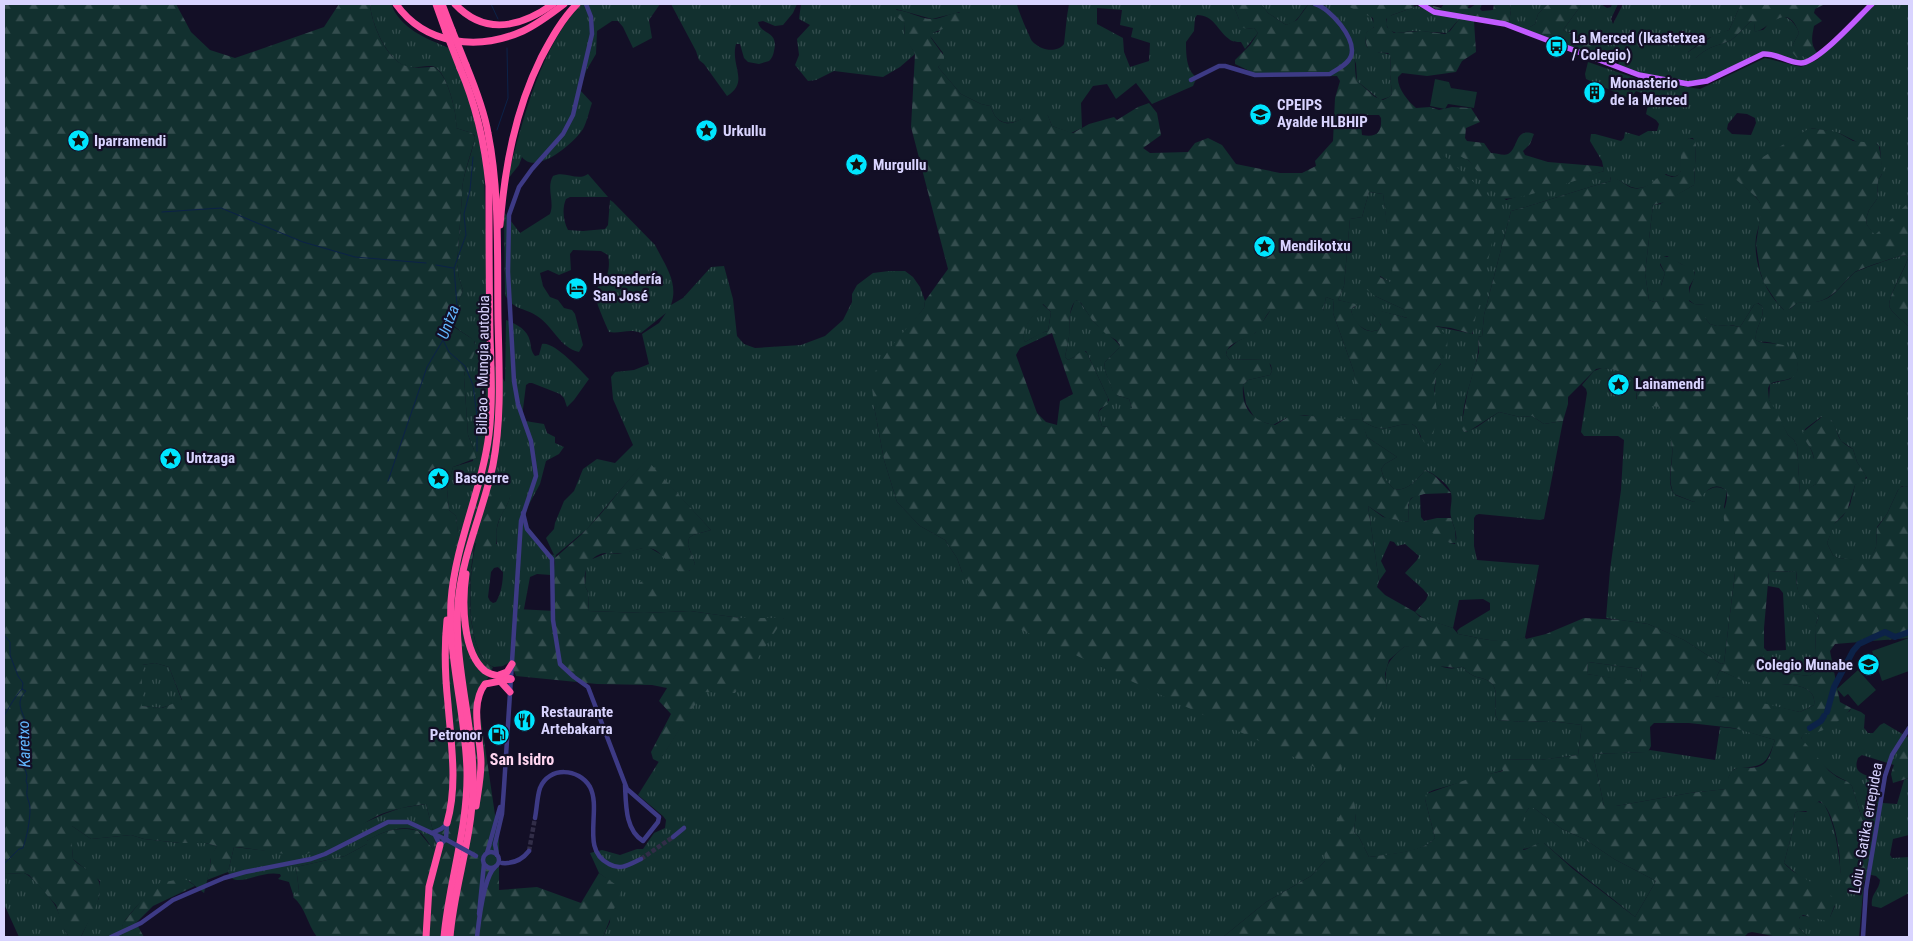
<svg xmlns="http://www.w3.org/2000/svg" width="1913" height="941" viewBox="0 0 1913 941" font-family="'Roboto Condensed',sans-serif">
  <style>
    .grass { fill: url(#grass-tufts); fill-rule: evenodd }
    .forest { fill: url(#forest-firs); fill-rule: evenodd }
    .park { fill: #12302f }
    .lines { fill: none; stroke-linecap: round; stroke-linejoin: round }
    .stream { stroke: #0c2248; stroke-width: 1 }
    .river { stroke: #0c2248; stroke-width: 6 }
    .minor-tunnel { stroke: #312d47; stroke-width: 4.5; stroke-dasharray: 4.5 2; stroke-linecap: butt }
    .minor { stroke: #3d3a85; stroke-width: 4.5 }
    .major { stroke: #c25bff; stroke-width: 5.5 }
    .highway { stroke: #ff4fa3; stroke-width: 7 }
    .minor-bridge { stroke: #3d3a85; stroke-width: 4.5 }
    .highway-bridge { stroke: #ff4fa3; stroke-width: 7 }
    .labels { text-anchor: middle; dominant-baseline: central; stroke-width: 4.5; stroke-linejoin: round; paint-order: stroke }
    .poi-label { font-size: 15px; font-weight: bold; fill: #d9d4ff; stroke: #130f26; text-anchor: start }
    .street-label { font-size: 15px; fill: #d9d4ff; stroke: #130f26 }
    .water-label { font-size: 16px; font-style: italic; fill: #62b6ff; stroke: #130f26 }
    .neighbourhood-label { font-size: 16px; font-weight: bold; fill: #ffd6f0; stroke: #130f26 }
  </style>
  <defs>
    <pattern id="grass-tufts" width="24" height="20" patternUnits="userSpaceOnUse" patternTransform="scale(1.25)"><rect width="24" height="20" fill="#12302f"/><path d="M3 7l-1-3M5 7V3M7 7l1-3M15 17l-1-3M17 17v-4M19 17l1-3" fill="none" stroke="#344d4e"/></pattern>
    <pattern id="forest-firs" width="22" height="20" patternUnits="userSpaceOnUse" patternTransform="scale(1.25)"><rect width="22" height="20" fill="#12302f"/><path d="M5 1l3.5 6h-7zM16 11l3.5 6h-7z" fill="#344d4e"/></pattern>
  </defs>
  <rect width="100%" height="100%" fill="#130f26"/>
  <g class="grass">
    <path d="M370 4H391C401 29 425 38 449 48L472 107 484 166 489 357 505 382 506 320C516 324 527 329 530 341 531 347 531 351 535 356L539 355 542 344C554 341 580 370 589 379L574 400 567 407 564 398 560 394 532 383H529L526 385 522 417 525 421 544 424 547 433 555 437V443L564 447 559 454 546 461 540 484 527 508 524 522 549 554 554 555 546 538 554 529 555 523 564 501 574 491 583 469 597 459 615 463 633 445 613 399 611 377 615 372 634 370 649 364 642 334 659 323 666 313 641 333C630 328 620 334 609 332 606 325 593 297 595 291 597 287 601 284 603 282 609 275 610 264 608 255L601 251 573 250 570 254 571 270 559 275 548 270 540 273 543 286 550 297 558 300 564 308 572 310 575 314 583 345 579 352C560 348 553 326 537 316 523 307 515 311 505 295L504 212 520 233 550 214C555 202 546 188 553 176 565 170 577 182 588 174L608 197H570L566 199C562 208 563 221 568 230L583 231 605 229 608 225 610 200 613 202 655 245C665 265 679 283 671 305L683 298 711 267 724 266 733 299 737 336 744 344 755 348 801 345 825 336 843 320 852 302V294L857 285 873 273 889 271H905L913 277 920 287 925 301 924 308 914 321 874 406 884 460 897 502 920 526 945 540 957 558 962 572 1336 776 1387 688C1383 665 1389 660 1405 646 1410 647 1416 647 1421 649 1438 658 1434 673 1463 667 1465 670 1468 673 1472 675 1479 679 1487 677 1493 685 1500 695 1491 711 1498 720L1527 722 1550 721 1582 725 1578 755 1539 760 1501 759 1504 770 1434 790 1429 792 1425 799 1435 838C1426 852 1385 855 1369 857L1359 837 1354 832 1356 813 1325 861 1311 876 1266 902 1223 937H603L610 922 611 882 599 873 590 853 602 850 620 855 637 849H643L654 833 665 828 666 820 663 816 638 795 703 691 784 618H740L690 611 644 613 589 611 588 592 585 586 586 567 590 560 607 553 618 554 643 548H650L689 571 695 564 688 545 689 538 693 535 711 530 646 460 587 529 556 555 551 575 537 574 530 577 524 609 512 632 510 662 503 666 494 667C463 656 469 568 476 543L497 544C496 537 496 530 498 524 502 507 517 500 506 482L493 480 458 535 456 516 449 510 447 489 453 467 473 461 474 450 468 435 464 377C465 365 475 356 475 342 468 334 455 330 451 321L463 290 459 278 457 264 462 196C461 176 472 157 475 136L472 133 456 128C458 115 447 73 435 67 428 64 416 69 408 67 387 62 371 22 370 4ZM498 567 503 572C503 582 501 594 496 602L493 603 490 601 488 597 491 572 494 568Z"/>
    <path d="M582 4H660L649 20 652 38 633 48 623 27 618 21H612L597 31 596 54 586 71 580 90 592 103C589 111 587 122 583 129 574 143 536 176 522 157L519 165 507 180C522 123 540 46 582 4Z"/>
    <path d="M671 4H797L793 13 783 25 775 26 763 21 758 22C761 36 779 30 774 51 773 56 772 58 769 61L759 64 748 62 744 58 740 44H736C730 66 750 82 727 96L704 64 699 60 696 51Z"/>
    <path d="M801 4H1017C1017 8 1030 38 1032 41 1040 50 1056 54 1064 44L1067 16 1069 4H1233L1239 19 1246 29 1254 28 1258 33 1245 49 1241 42C1237 42 1232 42 1229 39 1217 30 1214 15 1197 15L1195 18 1194 31 1186 42C1186 52 1186 72 1197 77L1193 86 1152 104 1136 83 1116 99 1107 84 1093 86 1081 103 1082 128 1071 133 1052 126 1048 116 1042 111C1027 113 1009 133 995 116 993 113 992 109 990 106L981 104 961 94 938 67 941 64 943 53 930 36V33L938 32 960 12 932 19 896 9 905 24 904 34 915 54 900 67 883 77 834 71 816 80 808 81 795 65 799 55 797 39 810 25 799 19ZM1097 8 1122 10 1120 25 1133 28 1131 37 1150 43 1149 61 1130 67 1124 52 1123 38 1097 24Z"/>
    <path d="M1261 4H1343L1370 15 1375 25 1373 28 1367 32C1360 56 1379 50 1391 55L1390 74 1392 94 1389 97 1380 100 1357 81 1356 64 1348 40 1338 25 1312 5H1308C1300 13 1299 22 1286 25L1268 13Z"/>
    <polygon points="1509,4 1548,4 1538,14 1535,24 1530,27 1530,31 1509,23 1511,10"/>
    <path d="M1582 4H1601L1607 8 1611 7 1612 4H1618L1611 19 1613 24 1623 4H1741L1729 30 1704 40 1688 52 1696 58C1710 45 1716 47 1731 40 1735 38 1746 25 1751 21L1754 22 1755 32C1756 31 1761 30 1763 30 1766 28 1768 23 1771 20 1784 11 1795 21 1799 33L1792 46 1803 56 1810 59 1799 61 1769 52 1709 79 1694 83 1638 73 1618 65 1620 57 1604 54 1602 58 1596 56 1597 52 1577 33 1567 32 1563 30Z"/>
    <path d="M1876 4H1909V202L1906 206 1875 236 1867 225 1866 219 1869 210 1877 199 1878 181 1882 174 1880 147 1877 144 1857 142 1839 133 1811 128 1733 176C1739 182 1757 196 1760 203 1764 213 1758 227 1756 237 1753 263 1765 293 1784 310L1790 309 1797 303C1808 301 1817 304 1828 298 1838 292 1845 281 1854 273 1858 270 1900 255 1906 255L1908 258C1905 269 1885 301 1890 308 1894 315 1904 321 1909 327V487L1902 486 1898 490 1887 514 1877 527 1876 547 1869 562 1838 558 1833 555 1827 543 1834 524 1843 516 1850 505 1855 485 1867 478 1857 462 1853 449 1841 441 1832 421 1821 417 1805 429C1803 443 1810 443 1813 455 1816 464 1814 474 1816 484L1800 494 1797 446 1794 440 1788 435 1769 400 1770 384 1790 379 1797 372C1801 353 1784 344 1767 342 1762 341 1760 343 1756 340 1754 328 1766 318 1762 306L1758 303 1754 305 1740 327 1731 325 1717 326 1710 324 1705 318V305L1694 304 1689 300C1688 287 1694 283 1695 272L1667 256 1660 258V265L1665 273 1661 285 1664 301 1654 302 1649 300 1645 273 1653 205 1660 204 1694 185 1696 145 1693 138H1689C1680 148 1681 158 1681 171 1678 178 1672 177 1666 174 1656 181 1642 193 1629 186 1622 182 1618 179 1610 177L1611 181C1577 190 1545 202 1511 211L1484 315 1482 337 1478 336C1478 342 1479 347 1478 353 1474 377 1459 407 1463 431L1466 432 1477 427 1499 412 1520 417 1532 416 1544 424 1563 421 1544 519 1540 520 1479 514 1476 515 1474 518V546L1477 560 1539 565 1525 637C1507 647 1477 637 1458 634L1457 631 1460 628 1490 610V603L1483 599 1459 600 1453 628 1424 619 1415 612 1426 600 1428 595 1423 589 1405 573 1417 560 1419 556 1405 544 1397 546 1394 542 1390 541 1381 561 1386 571 1379 581 1368 506 1383 517 1409 522C1409 511 1404 497 1420 495L1421 517 1424 521 1425 525 1450 543 1455 544C1459 535 1453 526 1451 517 1449 510 1453 501 1451 493 1449 484 1433 473 1425 470 1418 479 1407 492 1394 489L1384 478 1381 469 1385 464 1397 457 1367 437 1361 420 1322 418 1304 415 1286 418 1273 425 1256 420 1246 404 1243 385 1248 380 1270 375 1272 371 1271 365 1264 359 1230 360 1226 355 1227 350 1238 341 1255 333 1270 311 1304 309 1323 311 1326 297 1334 300 1333 313 1354 372 1363 421C1384 436 1392 423 1412 424L1416 427 1421 438 1434 394 1436 380 1432 375 1441 364 1434 326 1473 334 1438 150C1443 150 1450 148 1455 150 1460 152 1462 158 1468 160L1506 200 1604 171 1602 161 1590 141 1591 134H1595L1621 141 1624 138 1625 132 1639 136 1648 131H1657L1659 124 1656 120 1646 114 1649 100 1644 94 1636 91 1630 99 1586 79 1585 74 1588 62 1641 80 1700 89 1765 58 1801 67 1817 60ZM1737 113 1747 114 1755 118 1756 123 1751 135 1732 134 1727 129 1728 124Z"/>
    <polygon points="1417,6 1442,16 1460,18 1447,33 1414,31 1396,33 1389,30 1386,24 1387,17"/>
    <path d="M1369 192 1383 194 1395 282 1394 285 1380 276 1375 296 1403 309 1408 318 1367 308 1378 319 1381 326 1378 330C1365 335 1352 321 1351 309L1358 305 1338 300 1344 286 1350 219 1362 217Z"/>
    <path d="M1075 300 1079 301C1084 307 1088 314 1093 321 1100 328 1116 340 1120 346L1119 348 1105 362 1104 368 1113 391 1119 396 1129 399 1132 408 1107 427 1102 426 1098 414C1100 408 1106 407 1109 400L1088 355 1086 351 1068 360 1065 357 1069 337 1070 314Z"/>
    <path d="M1042 304 1051 312 1048 331 1044 332 1025 342C1018 328 1035 315 1042 304Z"/>
    <path d="M1602 368C1612 368 1632 373 1636 383 1639 387 1636 394 1636 399L1660 407C1666 420 1672 434 1672 449 1673 464 1665 482 1675 495L1694 502C1703 493 1714 481 1727 491L1724 507 1735 532V573L1724 663 1721 664 1684 640 1648 624 1606 618 1610 570 1621 490 1624 440 1618 436H1584L1581 432 1587 393 1586 389 1582 385 1594 371Z"/>
    <path d="M1797 571C1793 590 1804 605 1819 616 1810 633 1820 654 1814 673L1810 676 1783 673 1762 667 1764 648 1767 651 1786 650 1783 593 1779 588 1768 586 1769 572Z"/>
    <polygon points="1588,662 1641,669 1642,673 1640,683 1587,674"/>
    <polygon points="155,663 169,667 182,701 161,708 142,706 142,665"/>
    <path d="M1720 670C1731 676 1744 681 1756 683 1772 686 1818 678 1814 705L1800 712 1777 707 1714 696 1717 676Z"/>
    <path d="M1851 708 1861 712 1865 715 1864 728 1868 733H1873L1880 725 1884 723 1909 738V741L1899 751 1897 760 1894 765 1862 755 1858 758C1851 776 1869 774 1880 781V796L1883 803 1897 804 1904 780 1909 778V835L1893 839 1890 855 1892 858 1909 857V893L1881 908 1872 906C1870 894 1879 891 1880 880L1876 876 1867 874 1870 832 1862 819 1852 786C1846 779 1838 778 1831 772 1820 763 1809 750 1801 738L1805 732C1822 734 1836 720 1850 711Z"/>
    <path d="M1720 727 1739 729 1775 740C1765 768 1764 765 1734 769L1729 776 1727 789 1690 793 1616 806H1604L1593 754 1645 752 1650 750 1715 760Z"/>
    <path d="M1818 802 1824 804C1836 826 1838 849 1841 874L1861 884 1864 882 1859 937H1808L1799 928 1798 920 1801 916 1830 917 1835 906 1815 886 1798 875 1784 863 1792 833 1795 813 1798 811 1806 812Z"/>
    <path d="M426 804 435 839 433 849C429 844 426 838 421 833 407 822 380 832 367 841V844L345 856 296 867 299 891 294 897 289 882 278 879 281 876 280 874C263 871 249 881 237 880 232 880 230 876 228 872L234 847 295 854 384 814 401 808Z"/>
    <path d="M1529 808H1534L1562 829 1586 840 1614 859 1656 881 1635 917C1605 892 1573 869 1544 843 1536 842 1531 849 1522 849 1535 829 1519 831 1522 818 1523 815 1527 811 1529 808Z"/>
    <path d="M72 826 91 839 131 835 144 839 180 843H205L217 846 210 859 211 865 204 893 189 881C179 882 166 881 158 885 154 886 126 918 124 922 121 927 122 932 123 937H81L99 898 100 881 73 859 72 848Z"/>
    <path d="M24 873C31 875 53 900 56 907 61 917 62 928 69 937H19L4 904V874Z"/>
  </g>
  <g class="forest">
    <path d="M4 4H176L191 32 210 50 235 58 324 27 339 4H370C371 22 386 60 406 66 415 69 426 67 434 67 447 72 458 115 456 128L472 133 475 137C471 156 461 178 462 196L457 264 459 278 463 290 451 321 454 327 474 340C479 359 465 362 464 377L468 435 474 450 476 458 453 467 447 489 449 510 456 516 458 533 467 519 474 492 491 480 506 482C519 495 501 511 498 523 495 532 498 540 495 548 488 552 481 547 475 543 469 570 463 653 493 667L478 699 499 842V890L537 887 581 903 599 873 622 889 603 937H317C307 924 306 908 293 897L299 891 296 867 345 856 367 844V841C382 831 400 826 418 831L433 849 435 839 426 804C410 806 392 809 377 816 359 825 317 856 298 855 278 854 254 848 234 847L228 872 207 880 211 865 210 857 217 846 205 843H180L144 839 131 835 91 839 72 826V848L73 859C79 866 88 869 95 876 110 890 88 921 81 937H69L62 926 56 905 29 875 24 873 4 874ZM155 663 169 667 182 700 162 708 142 706V665Z"/>
    <path d="M1233 4H1261L1268 13 1286 25 1297 20 1308 5C1325 3 1348 36 1353 50 1356 60 1354 71 1357 81L1375 97 1383 100 1389 97 1392 94 1390 74 1391 56 1388 53 1370 52C1367 48 1363 37 1367 32 1369 29 1372 29 1374 27L1373 18 1343 4H1412L1415 7 1392 15 1386 19 1387 27 1394 33 1421 31 1445 34 1450 31 1460 18 1474 21 1476 52 1462 61 1456 72 1427 76 1402 73 1398 77C1397 88 1408 101 1416 108L1430 107 1439 110 1452 107 1471 108 1480 122 1466 128 1465 138 1467 141 1484 143 1491 153C1496 153 1504 156 1508 154 1519 148 1514 127 1534 134L1530 144 1523 151 1525 155 1548 162 1597 166 1603 167 1604 171C1585 177 1516 203 1500 198L1468 160C1452 154 1462 148 1439 151L1500 206 1472 334 1451 328 1435 326 1447 335C1449 354 1444 360 1433 374L1436 378 1434 391 1437 411 1434 431 1432 439 1428 444 1424 442 1416 427 1412 424C1392 423 1384 436 1363 421L1355 386 1354 372 1333 313 1334 300 1326 297 1323 311 1318 314 1304 309 1287 312 1270 311C1263 318 1262 328 1254 334 1244 340 1227 342 1226 355L1230 360 1264 359 1269 362 1272 371 1270 375 1248 380 1243 385C1241 408 1253 422 1275 425L1290 416 1297 415 1362 420 1367 437 1397 457 1385 464 1381 469 1384 478 1394 489C1407 492 1418 479 1425 470L1434 475 1450 492 1451 493 1424 494 1411 498 1408 505 1409 522 1386 518 1368 506 1379 581 1377 587 1385 595 1415 612 1420 617 1453 628 1458 634 1489 640 1507 641 1519 639 1525 637 1526 639 1546 634 1584 618 1621 620 1648 624 1671 634 1684 640 1721 664 1724 663 1735 573V532C1714 521 1729 507 1727 491 1711 478 1705 496 1694 502L1674 494C1666 478 1674 462 1672 446 1670 431 1664 421 1660 407L1643 405 1637 403C1635 396 1639 389 1637 383 1632 373 1606 366 1596 369L1568 397V404L1563 421 1544 424 1532 416 1520 417 1499 412 1469 431 1464 432 1461 427 1468 390 1479 352 1478 336 1482 337 1484 315 1511 211C1545 202 1577 190 1611 181L1610 176C1617 178 1622 182 1628 186 1642 194 1653 181 1663 174L1672 177 1677 176 1681 171C1681 160 1679 145 1689 138L1695 140 1696 145 1694 185 1665 202 1653 205 1645 273 1649 300 1654 302 1664 300 1660 289 1665 273 1659 261 1661 257H1671L1681 264 1694 269 1695 277 1689 287V301L1694 304 1705 305V318L1710 324 1717 326 1729 325 1740 327 1754 305 1757 303 1762 306C1766 318 1754 328 1756 340 1768 348 1797 335 1798 367 1798 371 1797 374 1793 377 1787 381 1777 380 1770 384L1768 388 1769 400 1776 410 1788 435 1794 440 1797 446 1800 493 1816 484C1811 474 1816 464 1813 454 1811 446 1803 441 1803 432L1823 416C1835 417 1835 430 1840 439 1843 444 1848 446 1853 449L1857 462 1866 476 1865 481 1855 485 1847 511 1835 523 1827 543 1833 555 1838 558 1869 561 1876 547 1877 528 1887 514 1899 488 1904 486 1909 487V638L1835 644 1830 651 1840 702 1851 708C1845 719 1818 737 1805 733L1801 738 1829 771 1837 777 1848 782 1852 786 1862 819 1870 832 1867 874 1864 882 1858 885H1847C1838 876 1841 863 1839 851 1837 838 1832 807 1819 801L1810 811H1798L1795 813 1792 833 1784 863C1796 878 1829 887 1836 902L1830 917 1826 921 1803 915 1799 918V928L1808 937H1778L1752 932 1748 933 1744 937H1223L1266 902 1311 876 1325 861 1323 842 1353 795 1356 813 1354 832 1359 837 1369 857C1384 855 1427 851 1435 838L1425 799 1426 794 1474 777 1503 771 1499 761 1501 759 1539 760 1578 755 1582 725 1550 721 1527 722 1498 720C1491 711 1500 695 1493 685 1487 677 1479 679 1472 675 1468 673 1465 670 1463 667L1456 668 1438 666 1422 650 1405 646 1389 660 1385 674 1387 688 1381 706 1336 777 992 616 962 572 957 558 945 540 920 526 897 502 884 460 874 406 871 378 890 348 924 308 925 301 948 269 911 127 915 54 904 36 905 24 893 13V10C905 9 918 18 931 19 942 20 951 11 961 13L963 18 958 23 930 34 931 38 944 56V62L938 67 961 94 981 104 990 106C992 109 993 113 995 116 1013 138 1032 102 1045 112 1049 115 1050 122 1052 126L1073 133 1089 124 1114 117 1117 120 1138 107 1149 103 1157 113 1161 135 1143 148 1150 153 1188 152 1195 143 1208 138 1222 145 1236 164 1280 173H1302L1316 166 1315 161 1333 141 1335 98 1340 81 1337 76 1262 77 1235 64V60L1250 45 1258 33 1254 28 1246 29 1242 27ZM1365 115H1379L1381 118C1382 132 1377 138 1362 135L1361 125ZM1369 192 1383 194 1394 284 1376 275 1367 280 1362 286 1375 296 1403 309 1407 318 1363 306 1375 316 1381 325 1378 330C1364 335 1356 323 1351 311L1353 307 1360 305 1338 300 1344 286 1350 219 1362 217ZM1076 300 1081 303 1092 320 1106 334 1116 340 1120 345 1119 348 1105 362 1104 368 1113 392 1119 396 1129 399 1132 408 1118 413 1107 427 1102 426 1098 414 1100 409 1108 404V398L1087 353 1083 350 1074 357 1068 360 1065 357C1066 351 1068 344 1069 337 1071 324 1067 310 1076 300ZM1043 304 1051 312 1048 331 1041 333 1025 342C1019 328 1035 315 1043 304ZM1052 333 1073 394 1060 401 1057 425 1046 422 1037 413 1016 355 1020 348ZM1797 571C1794 592 1802 604 1819 616L1815 627 1816 667 1814 673 1810 676 1783 673 1762 667 1764 652V628L1769 572ZM1588 662 1641 669 1642 673 1640 682 1587 674ZM1720 670C1731 676 1744 682 1756 684 1772 686 1818 678 1814 705L1800 712 1767 704 1715 696 1717 676ZM1654 723H1689L1734 728 1775 740C1772 747 1771 756 1766 762 1751 777 1730 753 1726 789L1690 793 1616 806H1604L1593 754 1648 752 1651 746 1650 727ZM1529 808H1534L1562 829 1586 840 1614 859 1656 881 1635 917 1573 869 1544 843C1537 841 1530 849 1523 850 1524 846 1528 842 1528 838 1531 824 1513 829 1529 808Z"/>
    <polygon points="1426,4 1441,8 1444,4 1469,4 1468,8 1470,8 1476,4 1482,4 1480,9 1482,11 1493,10 1494,4 1509,4 1511,10 1509,23 1441,12"/>
    <path d="M1548 4H1582L1563 30C1571 36 1582 31 1590 38V45L1598 52 1596 56 1530 31V27L1535 24 1538 14Z"/>
    <path d="M1741 4H1825L1815 9 1814 13 1822 21 1814 26C1812 36 1810 44 1817 53L1810 59 1803 56 1797 58 1792 52V46L1799 33C1787 0 1770 28 1755 32L1754 23 1751 21C1746 25 1735 38 1731 40 1716 47 1710 45 1696 58L1691 57 1688 52 1716 34 1729 30Z"/>
    <path d="M1810 128 1837 132 1853 141 1875 143 1879 146 1883 172 1878 181 1877 199 1869 210 1866 219 1867 225 1875 235 1909 202V327C1904 321 1894 315 1890 308 1885 301 1905 270 1908 258L1906 255C1901 255 1859 269 1855 272 1844 281 1837 294 1823 300 1814 304 1806 302 1797 303L1787 311 1784 310 1778 304 1764 283 1760 271 1756 244 1761 212 1760 203 1756 197 1732 176Z"/>
    <path d="M646 459 711 530 693 535 689 538 688 545 695 564 692 569 685 573C672 572 666 556 655 550 645 545 635 551 625 553 618 554 612 553 606 553 590 554 583 570 585 585 585 586 587 590 588 592 589 598 588 605 589 611L644 613 690 611 740 618H784L735 693 703 692 659 762 653 759 651 752 671 714 659 701 667 688 652 685 597 684 516 676 510 662 512 632 517 609 555 611 552 595 555 558 582 534 599 516Z"/>
    <polygon points="1437,518 1451,518 1455,530 1456,543 1450,543 1423,528 1424,521"/>
    <path d="M652 576C660 581 663 589 660 598L654 602 643 595 637 587 639 583Z"/>
    <polygon points="1909,740 1909,778 1893,783 1891,774 1898,752"/>
    <polygon points="180,879 187,880 195,886 153,906 136,923 144,937 123,937 121,931 123,923 150,890 160,883"/>
  </g>
  <g class="park">
    <polygon points="1435,79 1449,82 1451,88 1477,92 1474,108 1448,104 1445,109 1430,106"/>
    <polygon points="1909,638 1909,671 1882,681 1872,651"/>
    <polygon points="1858,670 1876,690 1858,706 1848,694 1844,697 1837,689"/>
  </g>
  <g class="lines">
    <g class="stream">
      <polyline points="491,4 498,19"/>
      <polyline points="497,130 508,98 507,48"/>
      <polyline points="162,212 221,208 303,242 355,257 426,263"/>
      <polyline points="436,265 453,268"/>
      <polyline points="443,340 449,352 465,366 473,385 477,416 477,451"/>
      <polyline points="388,481 427,367 449,330 457,306 454,268 466,235 464,214 470,190 473,157"/>
      <path d="M4 623V635L10 642V655L18 676 23 683 22 689 26 691C13 704 25 712 26 727L23 730 27 750 23 761 27 776 26 781C29 787 26 790 27 796 28 800 30 804 30 809 30 821 27 836 23 848L19 849 4 864"/>
      <path d="M4 716C10 706 14 698 22 689"/>
    </g>
    <g class="river">
      <polyline points="1827,712 1834,687 1853,651 1859,644 1885,632 1895,637 1909,632"/>
      <polyline points="1810,728 1821,721 1824,716"/>
    </g>
    <g class="minor-tunnel">
      <polyline points="529,851 535,818"/>
      <polyline points="641,859 673,837"/>
    </g>
    <g class="minor">
      <path d="M1191 80 1219 66H1225L1255 75 1330 74C1337 69 1348 65 1351 56 1357 39 1330 8 1315 4"/>
      <path d="M523 513 527 529 552 559 553 620 560 664 574 677 588 687 627 789 659 817 658 822 643 841C625 830 626 804 625 785"/>
      <path d="M535 818C537 808 537 797 540 788 549 766 579 768 590 787 602 810 580 850 609 864 621 871 630 864 641 859"/>
      <polyline points="432,833 441,829 446,825"/>
      <polyline points="435,835 440,845 446,839 447,823"/>
      <polyline points="673,837 684,828"/>
      <circle cx="491" cy="860" r="8"/>
      <polyline points="487,853 500,807"/>
      <polyline points="497,855 495,844 502,814 504,787 521,521 536,476 531,441 518,404 514,381 508,272 509,215 519,187 532,169 563,134 573,115 592,34 591,17 586,4"/>
      <path d="M502 863C514 864 522 860 529 851"/>
      <polyline points="479,914 484,864"/>
      <polyline points="111,937 141,923 173,900 224,878 245,872 311,859 325,854 388,822 408,822 447,840"/>
      <path d="M477 937C479 920 483 878 495 867"/>
      <polyline points="1863,937 1866,890 1885,776 1892,755 1909,728"/>
    </g>
    <path class="major" d="M1421 4 1434 12 1505 24 1639 75 1688 84 1707 81 1763 54C1777 53 1788 63 1801 63 1818 63 1858 17 1872 4"/>
    <g class="highway">
      <path d="M396 4C425 45 478 51 523 31 538 24 551 14 564 4"/>
      <polyline points="436,4 446,32"/>
      <polyline points="442,4 452,30"/>
      <path d="M455 4C485 36 521 27 553 4"/>
      <path d="M500 225C505 166 515 111 541 58 551 39 562 19 577 4"/>
      <path d="M466 574C462 601 462 652 485 671 493 677 503 675 511 679"/>
      <path d="M447 620C444 648 445 676 448 704 451 743 458 785 447 823"/>
      <polyline points="499,675 507,672 512,664"/>
      <polyline points="500,681 510,692"/>
      <path d="M476 806C478 792 481 777 481 763 481 738 469 705 485 684L511 679"/>
      <polyline points="426,937 429,887 440,845"/>
      <path d="M444 937C449 881 468 828 467 772 466 714 448 659 451 601 455 544 482 490 489 434 493 401 491 368 490 335 489 285 489 236 489 186 485 144 477 107 460 68"/>
      <path d="M450 937C454 887 472 839 473 788 475 726 453 665 458 603 462 555 483 512 493 465 502 418 499 367 498 319 497 258 500 193 488 133 484 110 475 87 466 65"/>
    </g>
    <polyline class="minor-bridge" points="447,840 476,856"/>
    <g class="highway-bridge">
      <polyline points="452,30 466,65"/>
      <polyline points="446,32 460,68"/>
    </g>
  </g>
  <defs>
    <symbol id="bus-disc" viewBox="-11 -11 22 22"><circle r="9.5" fill="#00e5ff" stroke="#130f26"/><path d="M-5-6H5V4H4V6H2V4H-2V6H-4V4H-5ZM-3.5-4V0h7V-4ZM-3.5 1.2v1.5H-2V1.2ZM2 1.2v1.5H3.5V1.2Z" fill="#111"/></symbol>
    <symbol id="building-disc" viewBox="-11 -11 22 22"><circle r="9.5" fill="#00e5ff" stroke="#130f26"/><path d="M-4-6H4V6H1V3H-1V6H-4ZM-2.5-4.3h1.7v1.8h-1.7ZM.8-4.3h1.7v1.8H.8ZM-2.5-1h1.7V.8h-1.7ZM.8-1h1.7V.8H.8Z" fill="#111"/></symbol>
    <symbol id="school-disc" viewBox="-11 -11 22 22"><circle r="9.5" fill="#00e5ff" stroke="#130f26"/><path d="M0-5L7-2L0 1L-7-2ZM-4 1L0 2.5L4 1V4Q0 6-4 4Z" fill="#111"/></symbol>
    <symbol id="sight-disc" viewBox="-11 -11 22 22"><circle r="9.5" fill="#00e5ff" stroke="#130f26"/><path d="M0-6L1.8-2.2L6-1.7L2.9 1.2L3.7 5.4L0 3.3L-3.7 5.4L-2.9 1.2L-6-1.7L-1.8-2.2Z" fill="#111"/></symbol>
    <symbol id="hotel-disc" viewBox="-11 -11 22 22"><circle r="9.5" fill="#00e5ff" stroke="#130f26"/><path d="M-6-4.5h1.5V1H6V5H4.5V3h-9V5H-6ZM-4 0a1.8 1.8 0 1 1 3.6 0ZM.5 0V-2.5h3Q6-2.5 6 0Z" fill="#111"/></symbol>
    <symbol id="restaurant-disc" viewBox="-11 -11 22 22"><circle r="9.5" fill="#00e5ff" stroke="#130f26"/><path d="M-5-6h1v4h1v-4h1v4h1v-4h1v5L-1.5 .5V6h-2V.5L-5-1ZM5-6V6H3V1.5H1.5Q1.5-4 5-6Z" fill="#111"/></symbol>
    <symbol id="fuel-disc" viewBox="-11 -11 22 22"><circle r="9.5" fill="#00e5ff" stroke="#130f26"/><path d="M-5.5-6h7V0h2V4h1.3V-2.5L3-4.5l.8-.8L6-3V5H2.5V1h-1V6h-7ZM-4.2-4.7v3.2H.2V-4.7Z" fill="#111"/></symbol>
  </defs>
  <g fill-rule="evenodd">
    <use href="#bus-disc" x="1544" y="34" width="25" height="25"/>
    <use href="#building-disc" x="1582" y="80" width="25" height="25"/>
    <use href="#school-disc" x="1248" y="102" width="25" height="25"/>
    <use href="#sight-disc" x="694" y="118" width="25" height="25"/>
    <use href="#sight-disc" x="66" y="128" width="25" height="25"/>
    <use href="#sight-disc" x="844" y="152" width="25" height="25"/>
    <use href="#sight-disc" x="1252" y="234" width="25" height="25"/>
    <use href="#hotel-disc" x="564" y="276" width="25" height="25"/>
    <use href="#sight-disc" x="1606" y="372" width="25" height="25"/>
    <use href="#sight-disc" x="158" y="446" width="25" height="25"/>
    <use href="#sight-disc" x="426" y="466" width="25" height="25"/>
    <use href="#school-disc" x="1856" y="652" width="25" height="25"/>
    <use href="#restaurant-disc" x="512" y="708" width="25" height="25"/>
    <use href="#fuel-disc" x="486" y="722" width="25" height="25"/>
  </g>
  <g class="labels">
    <g class="poi-label">
      <text x="1572" y="38">La Merced (Ikastetxea<tspan x="1572" dy="17">/ Colegio)</tspan></text>
      <text x="1610" y="83">Monasterio<tspan x="1610" dy="17">de la Merced</tspan></text>
      <text x="1277" y="105">CPEIPS<tspan x="1277" dy="17">Ayalde HLBHIP</tspan></text>
      <text x="723" y="131">Urkullu</text>
      <text x="94" y="141">Iparramendi</text>
      <text x="873" y="165">Murgullu</text>
      <text x="1280" y="246">Mendikotxu</text>
      <text x="593" y="279">Hospedería<tspan x="593" dy="17">San José</tspan></text>
      <text x="1635" y="384">Lainamendi</text>
      <text x="186" y="458">Untzaga</text>
      <text x="455" y="478">Basoerre</text>
      <text x="1853" y="665" text-anchor="end">Colegio Munabe</text>
      <text x="541" y="712">Restaurante<tspan x="541" dy="17">Artebakarra</tspan></text>
      <text x="482" y="735" text-anchor="end">Petronor</text>
    </g>
    <g class="street-label">
      <text transform="translate(483 365) rotate(-89)">Bilbao - Mungia autobia</text>
      <text transform="translate(1866 828) rotate(-80)">Loiu - Gatika errepidea</text>
    </g>
    <g class="water-label">
      <text transform="translate(448 322) rotate(-70)">Untza</text>
      <text transform="translate(24 744) rotate(-92)">Karetxo</text>
    </g>
    <g class="neighbourhood-label">
      <text x="522" y="759">San Isidro</text>
    </g>
  </g>
  <rect width="1913" height="941" fill="none" stroke="#d9d4ff" stroke-width="10"/>
</svg>
